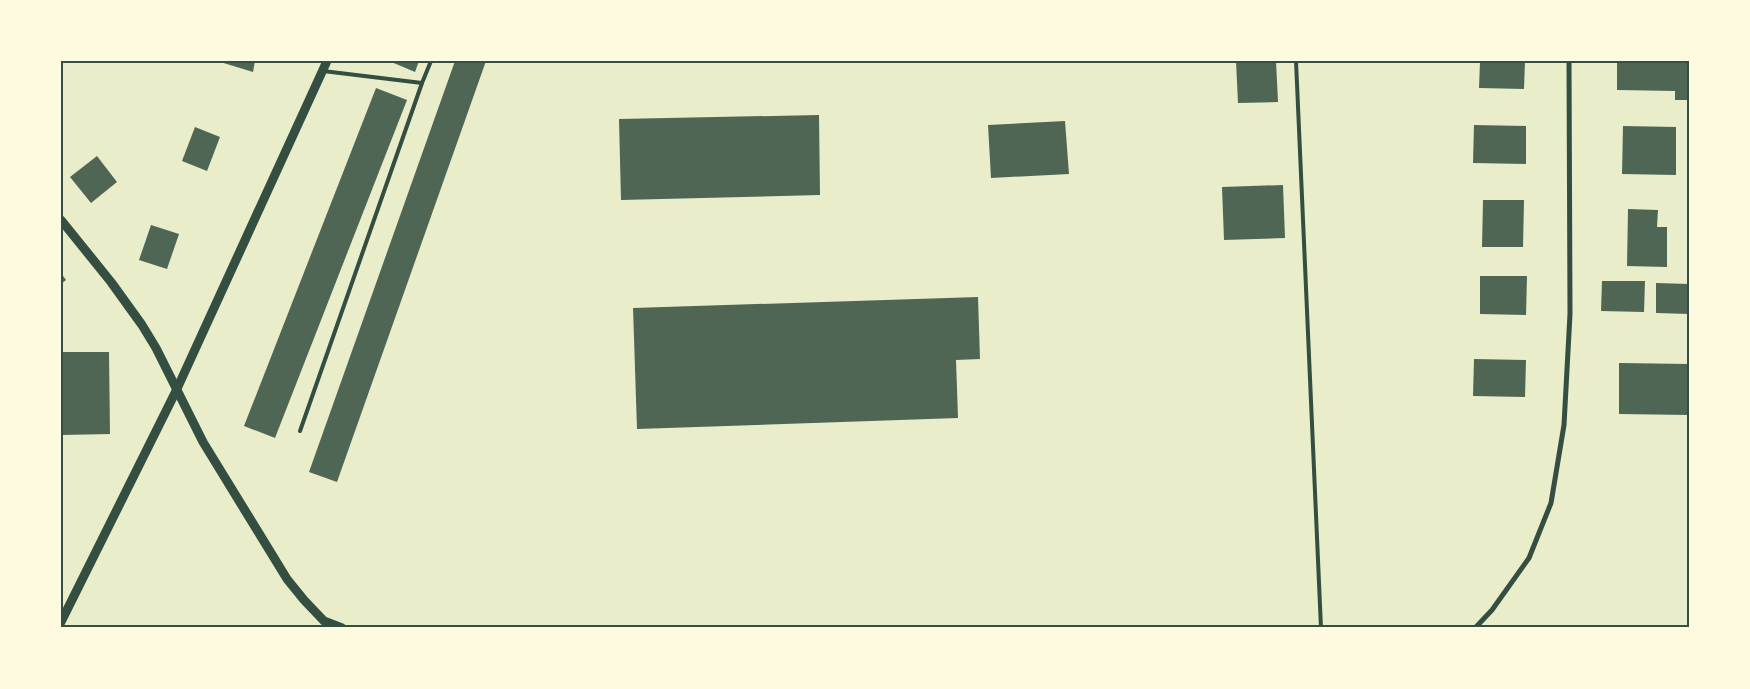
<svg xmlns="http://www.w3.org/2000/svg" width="1750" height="689" viewBox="0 0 1750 689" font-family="'Exo 2',sans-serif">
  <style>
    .building { fill: #4f6655 }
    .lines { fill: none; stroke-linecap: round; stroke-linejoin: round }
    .service { stroke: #344e41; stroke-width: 4 }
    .minor { stroke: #344e41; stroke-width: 5 }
    .tertiary { stroke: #344e41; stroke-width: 9 }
    .neatline { fill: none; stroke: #344e41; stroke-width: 2 }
  </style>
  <rect width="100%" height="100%" fill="#e9edc9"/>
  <g class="building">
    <polygon points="217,61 255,61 253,72"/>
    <polygon points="389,61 419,61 415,72"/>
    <polygon points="455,61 486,61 337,482 309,472"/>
    <polygon points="1236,61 1276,61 1278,102 1238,103"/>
    <polygon points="1480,61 1525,61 1524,89 1479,88"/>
    <polygon points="1617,61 1689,61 1689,100 1675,100 1675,91 1617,90"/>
    <polygon points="376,88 407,100 275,438 244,426"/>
    <polygon points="819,115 820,195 621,200 619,119"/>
    <polygon points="1065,121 1069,174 991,178 988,125"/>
    <polygon points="1474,125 1526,126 1526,164 1473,163"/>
    <polygon points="1623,126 1676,127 1676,175 1622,174"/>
    <polygon points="195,127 220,137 207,171 182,161"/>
    <polygon points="97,156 117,182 91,203 70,177"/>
    <polygon points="1283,185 1285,238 1224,240 1222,187"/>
    <polygon points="1483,200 1524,200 1523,247 1482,247"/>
    <polygon points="1628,209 1658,210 1657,227 1667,227 1667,267 1627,266"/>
    <polygon points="151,225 179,234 167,269 139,260"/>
    <polygon points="61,273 66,280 61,284"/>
    <polygon points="1480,276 1527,276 1526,315 1480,314"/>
    <polygon points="1602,281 1645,281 1644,312 1601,311"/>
    <polygon points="1656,283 1689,284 1689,314 1656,313"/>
    <polygon points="978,297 980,359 956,360 958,418 637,429 633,308"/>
    <polygon points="61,352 109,352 110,434 61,435"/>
    <polygon points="1474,359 1526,360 1525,397 1473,396"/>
    <polygon points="1619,363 1689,364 1689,415 1619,414"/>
  </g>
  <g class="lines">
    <g class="service">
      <polyline points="1296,61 1321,628"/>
      <polyline points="323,71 422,83"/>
      <polyline points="300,431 422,83 431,61"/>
    </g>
    <polyline class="minor" points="1475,628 1492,610 1529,558 1551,503 1564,425 1570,314 1569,61"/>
    <g class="tertiary">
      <polyline points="61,220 111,282 142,325 156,348 203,442 287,579 304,600 324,621 342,628"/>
      <polyline points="61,622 176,391 327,61"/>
    </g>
  </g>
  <rect width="1750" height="689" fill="none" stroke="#fefae0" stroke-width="125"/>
  <rect x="62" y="62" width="1626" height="564" class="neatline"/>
</svg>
